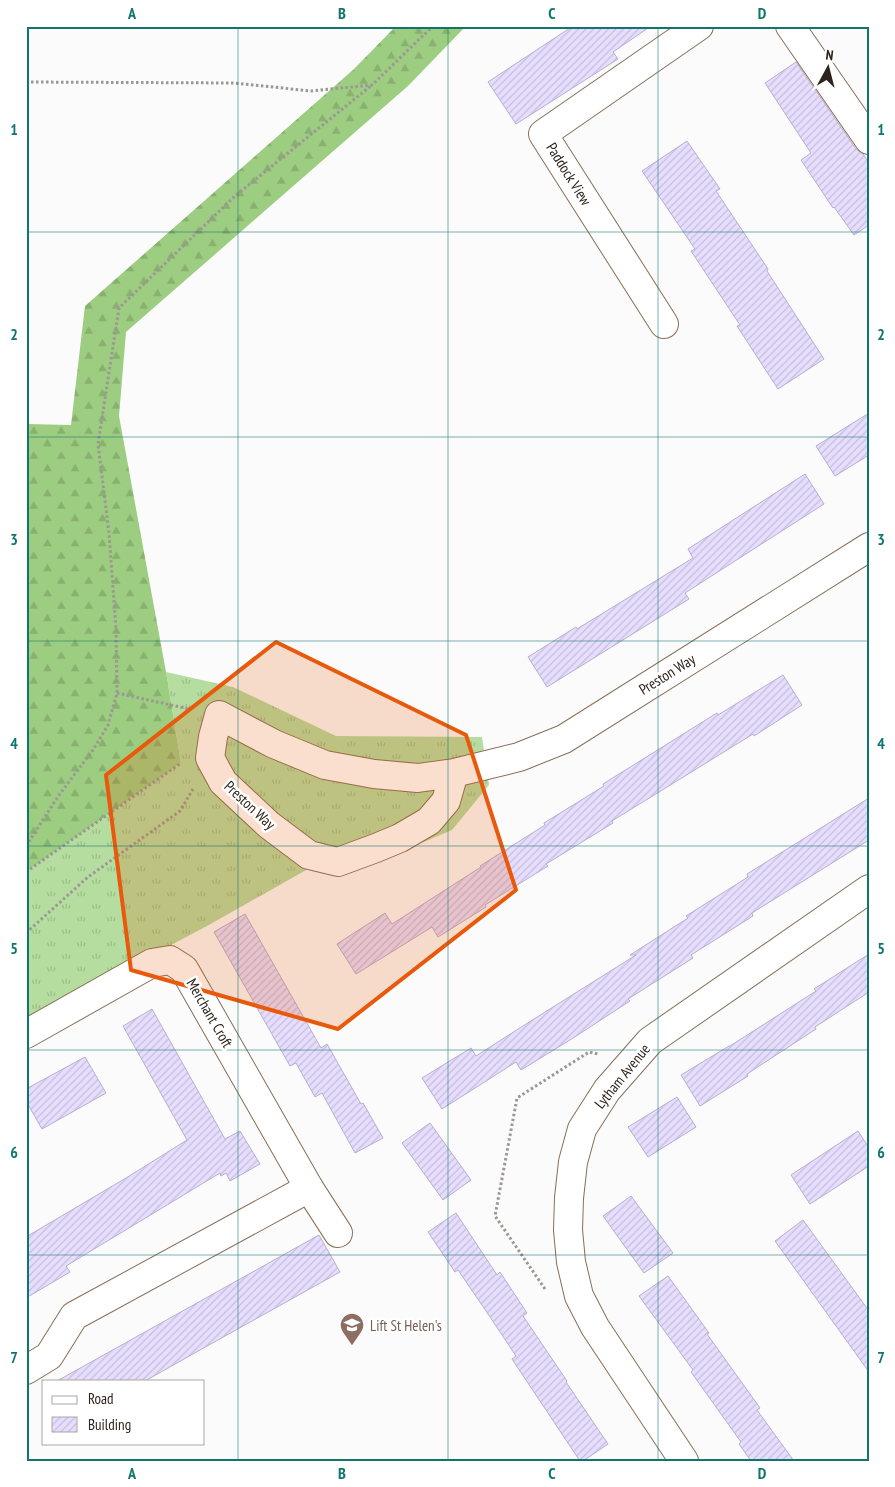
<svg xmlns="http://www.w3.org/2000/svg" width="895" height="1487" viewBox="0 0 895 1487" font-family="'PT Sans Narrow',sans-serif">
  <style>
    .grass { fill: url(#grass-tufts) }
    .forest { fill: url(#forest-firs) }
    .building { fill: url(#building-hatch); stroke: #b8aece }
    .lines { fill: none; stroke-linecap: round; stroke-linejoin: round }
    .minor-casing { stroke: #876f58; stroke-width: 30 }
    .path { stroke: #9c9793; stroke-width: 3; stroke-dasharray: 2.5 2.5; stroke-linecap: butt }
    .minor { stroke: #fff; stroke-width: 28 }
    .marked { fill: #e8590c; fill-opacity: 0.2; stroke: #e8590c; stroke-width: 4; stroke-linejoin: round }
    .grid { fill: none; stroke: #0f766e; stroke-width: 1; stroke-opacity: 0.55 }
    .labels { text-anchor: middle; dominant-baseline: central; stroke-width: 5; stroke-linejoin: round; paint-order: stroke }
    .street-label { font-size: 15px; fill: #2d231a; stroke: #fff }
    .education-label { font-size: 15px; fill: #785e54; stroke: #fff; text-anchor: start }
    .neatline { fill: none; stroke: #0f766e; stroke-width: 2 }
    .grid-label { font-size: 16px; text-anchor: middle; font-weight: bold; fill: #0f766e }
  </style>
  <defs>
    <pattern id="grass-tufts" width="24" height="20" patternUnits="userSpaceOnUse" patternTransform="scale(1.25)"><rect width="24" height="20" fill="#b5dd9f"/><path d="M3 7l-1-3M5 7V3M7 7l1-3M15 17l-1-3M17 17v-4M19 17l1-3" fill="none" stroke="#9cbd88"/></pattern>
    <pattern id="forest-firs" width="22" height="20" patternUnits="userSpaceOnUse" patternTransform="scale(1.25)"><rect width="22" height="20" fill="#9dcd81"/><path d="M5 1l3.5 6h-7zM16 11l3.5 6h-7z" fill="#88b06f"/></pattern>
    <pattern id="building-hatch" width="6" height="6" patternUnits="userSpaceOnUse" patternTransform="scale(1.25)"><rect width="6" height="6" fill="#e7deff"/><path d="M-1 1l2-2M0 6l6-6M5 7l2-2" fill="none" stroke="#c6beda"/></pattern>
  </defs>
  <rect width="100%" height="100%" fill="#fbfbfb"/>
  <polygon class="grass" points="166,672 233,687 336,736 482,737 489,785 452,830 351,873 308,869 207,926 26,1022 26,872 181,763"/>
  <polygon class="forest" points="396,26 466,26 408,86 126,332 119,416 166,672 181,763 26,872 26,424 71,425 85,306 354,69"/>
  <g class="building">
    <polygon points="573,26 651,26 613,52 618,59 516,124 488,82"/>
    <polygon points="796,62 856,149 863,154 869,163 869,225 854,235 834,207 833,208 801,160 811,153 765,83"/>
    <polygon points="687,141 720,189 716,191 768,269 767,271 824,359 778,389 737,326 740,325 691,251 695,249 642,171"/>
    <polygon points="869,413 869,455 835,476 816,446"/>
    <polygon points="805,474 824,504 685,593 689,599 547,687 528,657 576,627 577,629 693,558 688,549"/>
    <polygon points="783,675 802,705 754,736 753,734 612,821 613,823 546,864 548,866 485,905 486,907 438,937 432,927 356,974 337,944 385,913 392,924 481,867 480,866 545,825 544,823 604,786 603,784 717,713 718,715"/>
    <polygon points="869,798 869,840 752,913 753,916 691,955 693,958 628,999 630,1001 570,1040 521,1070 516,1062 442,1109 422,1078 471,1048 476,1056 526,1024 636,955 630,955 688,918 686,916 748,877 747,874"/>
    <polygon points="245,914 321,1048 327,1044 361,1104 363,1103 383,1138 355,1153 322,1093 315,1097 296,1063 290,1066 214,932"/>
    <polygon points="869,954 869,992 815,1027 816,1029 747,1074 748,1076 700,1106 681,1075 729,1046 730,1046 816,991 814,989"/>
    <polygon points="152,1009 225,1139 240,1131 260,1164 230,1181 226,1173 221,1176 220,1173 66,1266 70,1272 26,1298 26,1237 126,1178 187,1140 123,1026"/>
    <polygon points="85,1057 106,1093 42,1129 26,1101 26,1089"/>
    <polygon points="677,1097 696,1127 648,1157 628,1127"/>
    <polygon points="430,1123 471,1180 443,1200 402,1143"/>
    <polygon points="858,1131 869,1148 869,1166 810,1204 791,1175"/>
    <polygon points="631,1196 673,1253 644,1273 603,1216"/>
    <polygon points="456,1213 497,1275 500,1272 527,1313 523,1316 567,1381 566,1382 608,1444 583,1461 580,1461 512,1359 516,1356 486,1311 458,1270 455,1272 428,1232"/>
    <polygon points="803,1220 869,1311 869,1372 775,1241"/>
    <polygon points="319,1235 340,1272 200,1350 145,1381 57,1381"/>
    <polygon points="668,1276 709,1333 707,1334 760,1408 757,1410 794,1461 751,1461 739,1444 741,1442 691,1372 693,1370 639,1296"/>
  </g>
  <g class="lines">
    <defs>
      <g id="minor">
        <polyline points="790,26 869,140"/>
        <polyline points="664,324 543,134 699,26"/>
        <polyline points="454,773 446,801 429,821 400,838 376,848 338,862 309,855 269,825 223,782 210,758 213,737 219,715 274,744 325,765 374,774 418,778 454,773 519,757 564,739 869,547"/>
        <polyline points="26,1034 152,963 170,960 184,969 309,1188 74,1316 49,1356 26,1370"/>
        <polyline points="309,1188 338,1233"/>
        <polyline points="684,1461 595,1327 579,1296 571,1262 568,1230 569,1198 573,1162 582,1129 607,1090 650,1041 869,889"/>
      </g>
    </defs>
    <use href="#minor" class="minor-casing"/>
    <g class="path">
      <polyline points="26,82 234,83 311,91 372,85 433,26"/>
      <polyline points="117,693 189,709"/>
      <polyline points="26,846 59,795 93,750 108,725 117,693 116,629 109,533 98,444 119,308 235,196 372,85"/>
      <polyline points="26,872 181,763"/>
      <polyline points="26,933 88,877 180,811 193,789"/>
      <polyline points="545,1289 495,1216 517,1098 589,1052 598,1054"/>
    </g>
    <use href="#minor" class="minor"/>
  </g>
  <path class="marked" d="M276 642 466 735 516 890 338 1029 131 970 106 775Z"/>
  <path class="grid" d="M238 26V1461M448 26V1461M658 26V1461M26 232H869M26 437H869M26 641H869M26 846H869M26 1050H869M26 1255H869"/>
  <defs>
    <symbol id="school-pin" viewBox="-11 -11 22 30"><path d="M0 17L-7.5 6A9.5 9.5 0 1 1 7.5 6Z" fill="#8d6e63" stroke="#fff"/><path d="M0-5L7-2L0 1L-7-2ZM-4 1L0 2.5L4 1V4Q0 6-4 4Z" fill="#fff"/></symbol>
  </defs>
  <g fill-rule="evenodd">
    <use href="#school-pin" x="338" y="1311" width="28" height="38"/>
  </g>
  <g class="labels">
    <g class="street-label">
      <text transform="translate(569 174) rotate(58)">Paddock View</text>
      <text transform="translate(667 674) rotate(-32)">Preston Way</text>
      <text transform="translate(250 805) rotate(43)">Preston Way</text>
      <text transform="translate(210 1013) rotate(60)">Merchant Croft</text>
      <text transform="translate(622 1076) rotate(-51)">Lytham Avenue</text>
    </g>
    <g class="education-label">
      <text x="370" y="1325">Lift St Helen's</text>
    </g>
  </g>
  <rect width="895" height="1487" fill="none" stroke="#ffffff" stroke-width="55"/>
  <rect x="42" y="1380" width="162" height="65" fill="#ffffff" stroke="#aba7a3"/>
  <rect x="52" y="1396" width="25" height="8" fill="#ffffff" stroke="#aba7a3"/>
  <text x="88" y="1404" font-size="15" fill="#2d231a">Road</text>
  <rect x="52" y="1417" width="25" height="15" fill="url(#building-hatch)" stroke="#aba7a3"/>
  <text x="88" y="1430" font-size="15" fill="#2d231a">Building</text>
  <g transform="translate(828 68) rotate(7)" stroke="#ffffff" stroke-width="4" paint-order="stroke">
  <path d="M0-4L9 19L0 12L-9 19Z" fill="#2d231a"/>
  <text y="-8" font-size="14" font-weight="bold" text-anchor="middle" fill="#2d231a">N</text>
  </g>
  <rect x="28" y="28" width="840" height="1432" class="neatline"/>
  <g class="grid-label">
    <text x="132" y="19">A</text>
    <text x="342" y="19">B</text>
    <text x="552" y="19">C</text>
    <text x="762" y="19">D</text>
    <text x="14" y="135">1</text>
    <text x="881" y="135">1</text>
    <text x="14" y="340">2</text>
    <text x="881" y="340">2</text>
    <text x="14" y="545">3</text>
    <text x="881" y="545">3</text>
    <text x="14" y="749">4</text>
    <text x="881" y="749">4</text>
    <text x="14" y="954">5</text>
    <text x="881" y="954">5</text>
    <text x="14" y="1158">6</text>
    <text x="881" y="1158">6</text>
    <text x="14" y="1363">7</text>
    <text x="881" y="1363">7</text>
    <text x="132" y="1479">A</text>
    <text x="342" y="1479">B</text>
    <text x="552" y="1479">C</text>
    <text x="762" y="1479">D</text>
  </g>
</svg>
